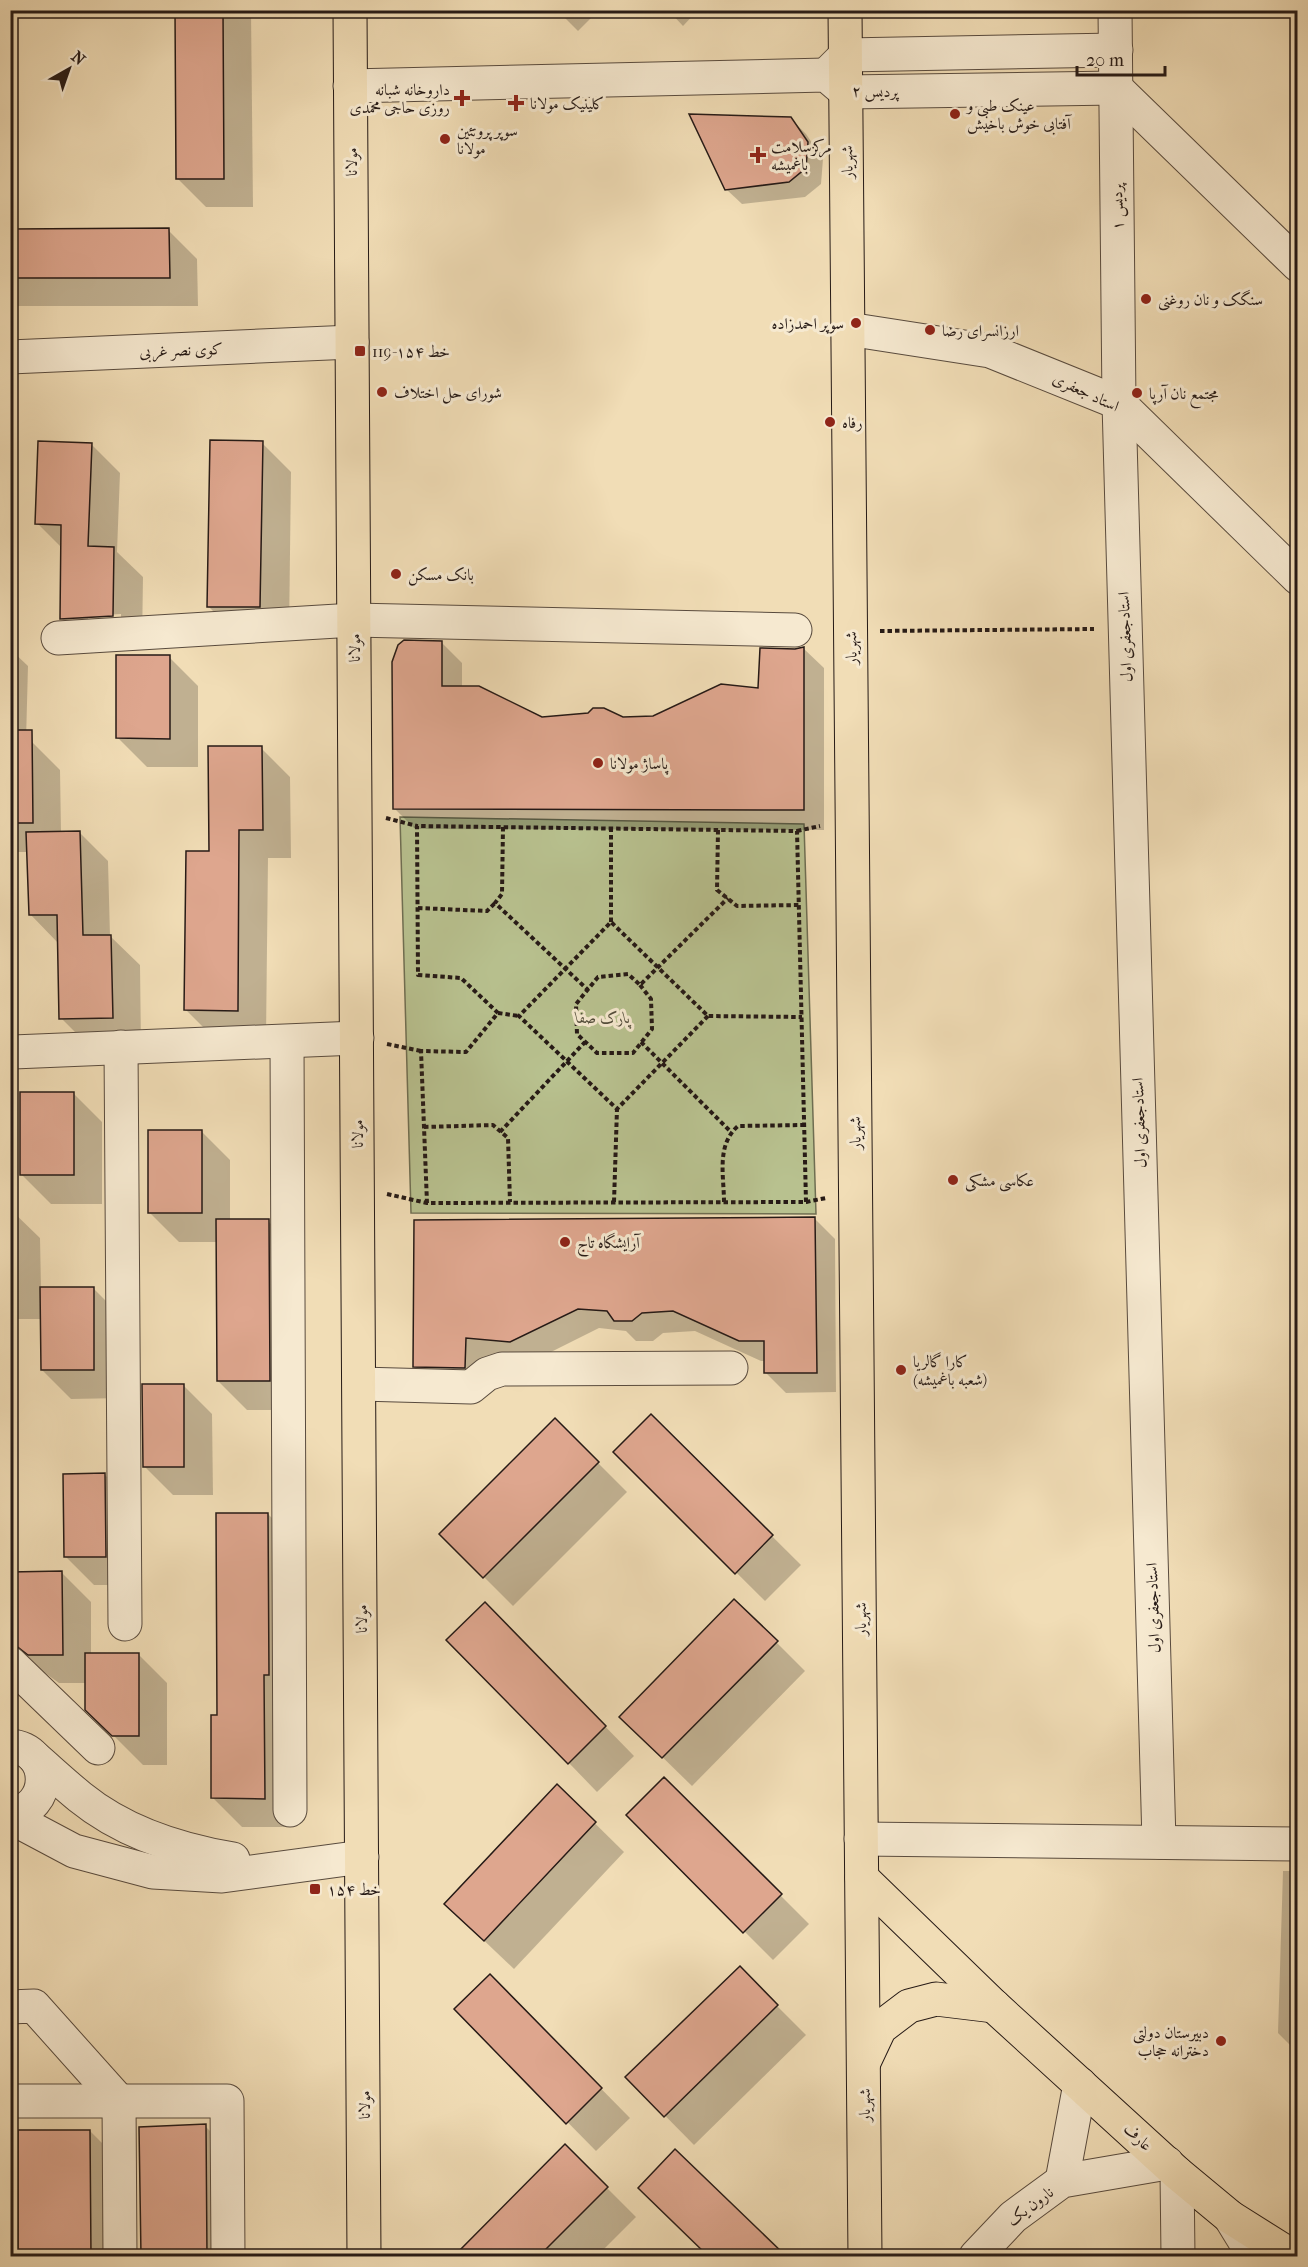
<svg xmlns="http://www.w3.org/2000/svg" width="1308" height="2267" viewBox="0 0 1308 2267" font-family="'IM FELL French Canon',Amiri,serif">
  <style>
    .green { fill: #b8c18f; stroke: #6f6e52; stroke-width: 1.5 }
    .shadow { fill: #0003; fill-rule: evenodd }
    .building { fill: #dea68e; stroke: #261a16; stroke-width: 1.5 }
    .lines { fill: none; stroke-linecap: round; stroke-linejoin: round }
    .minor-casing { stroke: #594b3e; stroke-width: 35 }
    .major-casing { stroke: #261a16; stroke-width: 35 }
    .path { stroke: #261a16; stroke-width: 4; stroke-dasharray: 4.5 3; stroke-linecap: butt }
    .minor { stroke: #f6e9d0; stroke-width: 33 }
    .major { stroke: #f1ddb6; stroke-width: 33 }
    .poi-dot { fill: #8f2418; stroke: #f6e9d0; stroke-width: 2 }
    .labels { text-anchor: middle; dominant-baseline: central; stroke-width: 6; stroke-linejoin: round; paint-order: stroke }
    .poi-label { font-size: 16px; fill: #261a16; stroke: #f6e9d0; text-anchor: start }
    .street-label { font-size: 16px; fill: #261a16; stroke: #f6e9d0 }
    .park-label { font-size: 16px; font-style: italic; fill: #524c3a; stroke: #f6e9d0 }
  </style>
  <rect width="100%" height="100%" fill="#f1ddb6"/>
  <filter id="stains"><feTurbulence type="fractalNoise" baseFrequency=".00333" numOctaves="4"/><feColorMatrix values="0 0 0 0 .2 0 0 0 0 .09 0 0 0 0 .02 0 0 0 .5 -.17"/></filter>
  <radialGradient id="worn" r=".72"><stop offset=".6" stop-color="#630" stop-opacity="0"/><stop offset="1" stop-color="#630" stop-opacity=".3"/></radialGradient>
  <polygon class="green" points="400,817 804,824 816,1214 411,1213"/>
  <g class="shadow">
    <polygon points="176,10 251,10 253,207 206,207 177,178"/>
    <polygon points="557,10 599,10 578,31"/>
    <polygon points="668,10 698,10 683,26"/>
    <polygon points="790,118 806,134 823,159 821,184 805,197 742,204 726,189"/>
    <polygon points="10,230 168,230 197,259 198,306 10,306"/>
    <polygon points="262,443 291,472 289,635 238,636 209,607"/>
    <path d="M91 444 120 473 117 552 143 577 142 644 90 647 61 618 62 548 37 523ZM121 614V617L88 619V616Z"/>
    <polygon points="441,642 462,663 462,688 541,719 653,717 759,689 795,650 803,648 824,668 824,830 415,829 395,809"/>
    <polygon points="10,649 28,666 26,741 31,741 60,770 61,833 79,832 108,861 110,936 140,965 141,1046 90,1047 61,1018 59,944 30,914 28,852 10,852"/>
    <polygon points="169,657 198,686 198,767 147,767 118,738"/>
    <polygon points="261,748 290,777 291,858 268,858 266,1039 215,1039 186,1010 210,853"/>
    <polygon points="73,1093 102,1122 102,1204 51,1204 22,1175"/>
    <polygon points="201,1131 230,1160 230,1221 268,1221 297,1250 298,1410 247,1410 218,1381 218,1242 179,1242 150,1213"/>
    <polygon points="10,1209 40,1238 41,1289 93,1288 122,1317 123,1398 71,1399 42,1370 42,1319 10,1319"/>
    <polygon points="815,1219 835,1239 836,1392 786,1393 765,1372 765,1361 761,1361 695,1331 663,1333 653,1341 636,1341 626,1331 599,1328 531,1362 484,1388 435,1387 415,1366 416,1221"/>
    <polygon points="183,1385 212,1414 213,1495 173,1495 144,1466"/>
    <polygon points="651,1416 801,1565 765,1601 615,1452"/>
    <polygon points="555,1420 627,1492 513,1606 441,1534"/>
    <polygon points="105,1475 134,1504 134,1585 94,1585 65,1556"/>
    <polygon points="268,1514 297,1543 292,1703 293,1827 242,1827 213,1798 218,1717"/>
    <polygon points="62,1573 91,1602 91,1654 138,1654 167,1683 167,1765 143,1765 87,1709 87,1683 59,1683 45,1673 40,1673 11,1644"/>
    <polygon points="514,1633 634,1756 597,1792 569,1763"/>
    <polygon points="776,1642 805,1671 692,1786 650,1745"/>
    <polygon points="664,1779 809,1924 773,1960 628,1815"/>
    <polygon points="557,1786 624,1852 514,1969 475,1932"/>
    <polygon points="1283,1871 1298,1871 1298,2049 1294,2049 1278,2033"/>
    <polygon points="739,1968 806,2035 694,2145 627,2077"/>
    <polygon points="490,1976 630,2118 596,2151 456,2009"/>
    <polygon points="205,2126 234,2155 235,2256 142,2256 141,2128"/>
    <polygon points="90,2131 119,2160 119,2256 20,2256 19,2132"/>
    <polygon points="565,2146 636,2217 597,2256 456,2256"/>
    <polygon points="675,2151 784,2256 710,2256 668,2216"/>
  </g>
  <g class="building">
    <polygon points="175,10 223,10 224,179 176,179"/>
    <polygon points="689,114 791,117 808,142 806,168 789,182 725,190"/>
    <polygon points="169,228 170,278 10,278 10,229"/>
    <polygon points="210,440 263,441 260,607 207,607"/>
    <polygon points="38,441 92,443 88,546 114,547 113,616 60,619 61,525 35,524"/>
    <polygon points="404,640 442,641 442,686 479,686 542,717 588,713 593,708 604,708 623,717 653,716 721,684 758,688 760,648 795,649 804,647 804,810 393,809 392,662 398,645"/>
    <polygon points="116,655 170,655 170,739 116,738"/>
    <polygon points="10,730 32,730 33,823 10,823"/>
    <polygon points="208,746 262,746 263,830 239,830 238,1011 184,1010 186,851 209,851"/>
    <polygon points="80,831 83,935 111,935 113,1018 59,1019 57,915 29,915 26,832"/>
    <rect x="20" y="1092" width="54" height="83"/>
    <rect x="148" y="1130" width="54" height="83"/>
    <polygon points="815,1217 817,1373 764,1373 764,1341 739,1341 673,1311 642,1313 632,1321 614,1321 607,1311 578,1309 510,1342 466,1338 465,1368 413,1367 414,1220"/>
    <polygon points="216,1219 269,1219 270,1381 217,1381"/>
    <polygon points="40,1287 94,1287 94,1370 41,1370"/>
    <polygon points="142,1384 184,1384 184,1467 143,1467"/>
    <polygon points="651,1414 773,1535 735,1574 613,1452"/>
    <polygon points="555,1418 599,1462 483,1578 439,1534"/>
    <polygon points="105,1473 106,1557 64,1557 63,1474"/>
    <polygon points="216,1513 268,1513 269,1675 264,1675 265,1799 211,1798 211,1715 217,1715"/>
    <polygon points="62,1571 63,1655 28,1655 15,1645 10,1645 10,1572"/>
    <polygon points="734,1599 778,1641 662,1758 619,1717"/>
    <polygon points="485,1602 606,1726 568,1764 446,1640"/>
    <polygon points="85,1653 139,1653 139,1736 112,1736 85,1710"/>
    <polygon points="664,1777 782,1894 743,1933 626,1815"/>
    <polygon points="557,1784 596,1822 484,1941 444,1904"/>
    <polygon points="740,1966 778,2005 664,2117 625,2077"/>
    <polygon points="490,1974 602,2088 566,2124 454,2009"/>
    <polygon points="206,2124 207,2256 141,2256 139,2127"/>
    <polygon points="18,2130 90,2130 91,2256 18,2256"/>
    <polygon points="565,2144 608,2187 539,2256 454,2256"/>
    <polygon points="675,2149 786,2256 708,2256 638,2188"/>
  </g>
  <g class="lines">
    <defs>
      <g id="minor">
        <polyline points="1115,10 1119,403 1159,1842"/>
        <polyline points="826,75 846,55 1116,50"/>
        <polyline points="350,86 826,75 846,92 1116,88 1298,265"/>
        <polyline points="848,329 990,351 1119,403 1298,578"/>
        <polyline points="10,357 352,342"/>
        <polyline points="58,638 354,620 795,630"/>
        <polyline points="287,1042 290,1810"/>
        <polyline points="121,1047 125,1624"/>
        <polyline points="13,1052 357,1038"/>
        <polyline points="360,1384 471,1387 487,1374 502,1369 731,1368"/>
        <polyline points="10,1663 98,1748"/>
        <path d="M10 1746C53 1749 53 1809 10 1814"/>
        <path d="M34 1757C49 1770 64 1784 80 1797 123 1832 179 1850 233 1859"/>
        <polyline points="10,1817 74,1851 153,1872 222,1876 362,1857"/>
        <polyline points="861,1839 1298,1844"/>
        <polyline points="10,2007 34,2006 119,2101 120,2256"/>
        <polyline points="10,2101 227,2101 228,2256"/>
        <polyline points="1177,2173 1178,2256"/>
        <polyline points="1062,2181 1080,2084"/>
        <polyline points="1230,2217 1254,2256"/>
        <polyline points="976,2256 1013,2217 1062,2181 1167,2163"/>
      </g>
      <g id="major">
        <polyline points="350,10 364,2256"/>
        <polyline points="845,10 865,2256"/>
        <polyline points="862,1878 994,2006 1177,2173 1230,2217 1292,2256"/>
        <polyline points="864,2062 880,2028 909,2006 936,1999 994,2006"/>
      </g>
    </defs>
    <use href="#minor" class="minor-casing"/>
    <use href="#major" class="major-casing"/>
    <g class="path">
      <polyline points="880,631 1094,629"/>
      <polyline points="386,818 417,826"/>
      <polyline points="503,827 502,894 495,903 588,990"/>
      <polyline points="718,830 717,890 737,906 799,905"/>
      <polyline points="797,831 820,826"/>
      <polyline points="418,908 487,911 495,903"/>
      <polyline points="611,922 611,829"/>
      <polyline points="640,985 651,999 652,1029 633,1053 597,1053 577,1034 576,1004 598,977 628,974 640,985 728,898"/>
      <polyline points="498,1013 519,1016"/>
      <polyline points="708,1016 617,1109 519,1016 611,922 708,1016 802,1017"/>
      <polyline points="641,1042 731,1132"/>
      <polyline points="387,1044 421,1051"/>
      <polyline points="424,1127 493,1125 508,1138 510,1202"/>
      <polyline points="500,1132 585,1042"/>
      <polyline points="387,1194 427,1203 806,1202 797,831 417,826 418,975 461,978 498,1013 466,1052 421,1051 427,1203"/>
      <polyline points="614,1202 617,1109"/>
      <path d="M724 1202C724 1176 716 1145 738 1126L804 1125"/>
      <polyline points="806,1202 826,1198"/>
    </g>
    <use href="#minor" class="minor"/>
    <use href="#major" class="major"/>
  </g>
  <g class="poi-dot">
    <path d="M459 89h6v6h6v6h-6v6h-6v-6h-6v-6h6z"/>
    <path d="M513 94h6v6h6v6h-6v6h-6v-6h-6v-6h6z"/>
    <circle cx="955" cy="114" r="6"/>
    <circle cx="445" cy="139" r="6"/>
    <path d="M755 146h6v6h6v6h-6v6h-6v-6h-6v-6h6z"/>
    <circle cx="1146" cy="299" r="6"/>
    <circle cx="856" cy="323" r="6"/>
    <circle cx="930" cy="330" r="6"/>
    <rect x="354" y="345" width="12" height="12" rx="3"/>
    <circle cx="382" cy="392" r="6"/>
    <circle cx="1137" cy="393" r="6"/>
    <circle cx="830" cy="422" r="6"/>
    <circle cx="396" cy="574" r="6"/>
    <circle cx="598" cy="763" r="6"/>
    <circle cx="953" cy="1180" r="6"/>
    <circle cx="565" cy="1242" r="6"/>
    <circle cx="901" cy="1370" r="6"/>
    <rect x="309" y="1883" width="12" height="12" rx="3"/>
    <circle cx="1221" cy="2041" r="6"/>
  </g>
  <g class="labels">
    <g class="poi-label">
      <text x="450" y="89" text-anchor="end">داروخانه شبانه<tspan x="450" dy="18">روزی حاجی محمدی</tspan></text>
      <text x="530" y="103">کلینیک مولانا</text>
      <text x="967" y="105">عینک طبی و<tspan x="967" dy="18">آفتابی خوش باخیش</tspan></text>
      <text x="457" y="130">سوپر پروتئین<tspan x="457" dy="18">مولانا</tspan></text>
      <text x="771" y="146">مرکزسلامت<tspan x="771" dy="18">باغمیشه</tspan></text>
      <text x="1158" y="299">سنگک و نان روغنی</text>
      <text x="844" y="323" text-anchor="end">سوپر احمدزاده</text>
      <text x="942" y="330">ارزانسرای رضا</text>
      <text x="372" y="351">خط ۱۵۴-119</text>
      <text x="394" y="392">شورای حل اختلاف</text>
      <text x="1149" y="393">مجتمع نان آرپا</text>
      <text x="842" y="422">رفاه</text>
      <text x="408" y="574">بانک مسکن</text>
      <text x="610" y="763">پاساژ مولانا</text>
      <text x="965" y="1180">عکاسی مشکی</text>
      <text x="577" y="1242">آرایشگاه تاج</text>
      <text x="913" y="1361">کارا گالریا<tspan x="913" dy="18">(شعبه باغمیشه)</tspan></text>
      <text x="327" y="1889">خط ۱۵۴</text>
      <text x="1209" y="2032" text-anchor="end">دبیرستان دولتی<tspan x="1209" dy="18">دخترانه حجاب</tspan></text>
    </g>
    <g class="street-label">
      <text transform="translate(875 91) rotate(1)">پردیس ۲</text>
      <text transform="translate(351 162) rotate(-90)">مولانا</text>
      <text transform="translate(847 162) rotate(-91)">شهریار</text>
      <text transform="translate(1117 207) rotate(-91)">پردیس ۱</text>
      <text transform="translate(181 350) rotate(-2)">کوی نصر غربی</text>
      <text transform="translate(1086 392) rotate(25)">استاد جعفری</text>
      <text transform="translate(1125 637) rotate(-92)">استادجعفری اول</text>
      <text transform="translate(354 648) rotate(-90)">مولانا</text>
      <text transform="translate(851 648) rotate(-91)">شهریار</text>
      <text transform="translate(1139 1123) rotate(-92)">استادجعفری اول</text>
      <text transform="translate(855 1133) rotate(-91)">شهریار</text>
      <text transform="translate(357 1134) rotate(-90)">مولانا</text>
      <text transform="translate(1153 1608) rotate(-92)">استادجعفری اول</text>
      <text transform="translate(361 1619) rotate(-90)">مولانا</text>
      <text transform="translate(860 1619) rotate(-90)">شهریار</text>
      <text transform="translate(364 2105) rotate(-90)">مولانا</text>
      <text transform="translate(864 2105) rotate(-90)">شهریار</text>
      <text transform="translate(1138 2137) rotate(42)">عارف</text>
      <text transform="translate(1030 2206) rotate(-37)">نارون یک</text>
    </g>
    <g class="park-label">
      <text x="603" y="1017">پارک صفا</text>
    </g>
  </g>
  <rect width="1308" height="2267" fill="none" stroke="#f1ddb6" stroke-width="36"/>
  <rect x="12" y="12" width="1284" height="2243" fill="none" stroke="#261a16" stroke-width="3"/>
  <rect x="18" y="18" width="1272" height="2231" fill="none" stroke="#261a16" stroke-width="1.5"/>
  <g transform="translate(69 69) rotate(40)" stroke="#f6e9d0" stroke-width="4.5" paint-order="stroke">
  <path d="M0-4.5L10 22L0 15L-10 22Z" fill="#261a16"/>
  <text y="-9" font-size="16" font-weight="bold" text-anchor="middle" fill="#261a16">N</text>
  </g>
  <path d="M1077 66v9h88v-9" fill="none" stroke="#261a16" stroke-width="3"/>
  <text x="1086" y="66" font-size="18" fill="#261a16" stroke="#f6e9d0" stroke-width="4.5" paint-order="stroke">20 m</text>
  <rect width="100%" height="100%" filter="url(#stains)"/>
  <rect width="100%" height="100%" fill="url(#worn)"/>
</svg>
